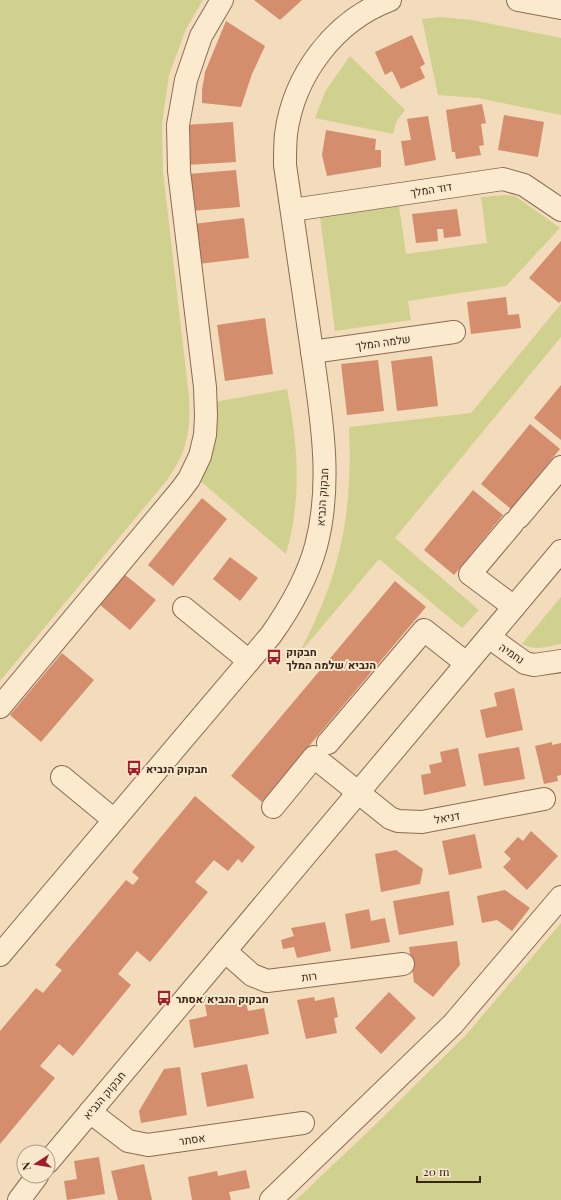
<svg xmlns="http://www.w3.org/2000/svg" width="561" height="1200" viewBox="0 0 561 1200" font-family="'Playfair Display',Heebo,serif">
  <style>
    .green { fill: #d0d18f }
    .building { fill: #d48d6d }
    .lines { fill: none; stroke-linecap: round; stroke-linejoin: round }
    .minor-casing { stroke: #8b6b53; stroke-width: 24 }
    .minor { stroke: #fceacf; stroke-width: 22 }
    .labels { text-anchor: middle; dominant-baseline: central; stroke-width: 4; stroke-linejoin: round; paint-order: stroke }
    .street-label { font-size: 11px; fill: #38261a; stroke: #f9e7cc }
    .poi-label { font-size: 11px; font-weight: bold; fill: #38261a; stroke: #f9e7cc; text-anchor: start }
  </style>
  <rect width="100%" height="100%" fill="#f2dcbb"/>
  <g class="green">
    <path d="M0 0H203L186 29 169 75 162 124 163 172 189 397C191 431 187 452 167 480L0 681Z"/>
    <polygon points="441,17 472,20 561,38 561,115 478,98 438,95 422,19"/>
    <polygon points="350,56 405,110 397,120 393,134 315,118 326,90"/>
    <polygon points="506,195 515,196 560,228 506,286 408,301 411,320 335,331 320,217 399,206 406,254 487,243 481,197"/>
    <path d="M561 304V337L395 538 479 610 462 628 379 559 298 655C340 578 353 515 349 427L471 413Z"/>
    <path d="M287 389C298 444 302 499 286 554L199 480 214 402Z"/>
    <path d="M561 597V644C547 647 535 651 522 644Z"/>
    <polygon points="561,923 561,1200 296,1200 376,1124 466,1035"/>
  </g>
  <g class="building">
    <polygon points="254,0 302,0 280,20"/>
    <polygon points="226,21 265,46 252,74 241,107 202,103 202,90 205,72"/>
    <polygon points="412,35 425,64 420,67 425,78 401,89 392,71 385,75 375,52"/>
    <polygon points="482,104 486,123 481,124 484,145 479,146 481,155 456,159 455,152 452,152 446,110"/>
    <polygon points="504,115 544,122 538,157 498,150"/>
    <polygon points="428,116 436,160 405,166 401,141 411,140 407,119"/>
    <polygon points="233,122 236,162 186,165 184,125"/>
    <polygon points="326,130 376,139 375,150 381,150 381,167 327,176 322,155"/>
    <polygon points="236,170 240,207 191,211 188,174"/>
    <polygon points="457,209 461,236 444,238 443,229 437,229 438,241 416,243 412,214"/>
    <polygon points="244,218 249,258 198,264 193,224"/>
    <polygon points="561,241 561,301 559,303 529,278"/>
    <polygon points="506,297 508,315 519,314 521,328 471,334 467,302"/>
    <polygon points="265,318 273,374 225,381 217,325"/>
    <polygon points="432,356 438,406 397,411 391,361"/>
    <polygon points="378,360 384,411 347,415 341,364"/>
    <polygon points="561,385 561,440 534,418"/>
    <polygon points="530,424 560,449 511,509 481,484"/>
    <polygon points="473,490 503,515 454,575 424,550"/>
    <polygon points="202,498 227,519 173,586 148,565"/>
    <polygon points="230,557 258,578 240,601 213,579"/>
    <polygon points="124,574 156,600 130,630 99,604"/>
    <polygon points="395,581 426,607 262,802 231,776"/>
    <polygon points="62,653 94,680 41,742 10,715"/>
    <polygon points="514,688 523,730 486,738 480,710 497,706 494,693"/>
    <polygon points="552,742 552,745 561,743 561,775 557,776 558,781 544,784 535,746"/>
    <polygon points="519,747 525,779 484,786 478,754"/>
    <polygon points="458,748 466,786 424,795 421,775 431,773 429,765 442,762 440,752"/>
    <polygon points="195,796 255,847 242,863 238,859 228,871 214,860 195,882 208,892 150,962 137,951 118,974 131,985 73,1056 59,1044 40,1066 55,1078 0,1144 0,1031 36,988 43,993 62,970 55,965 126,880 133,885 139,878 132,872"/>
    <polygon points="531,831 558,856 527,890 503,867 511,859 504,852 518,837 523,841"/>
    <polygon points="475,834 482,868 449,875 442,841"/>
    <polygon points="396,850 423,869 420,884 381,892 375,854"/>
    <polygon points="505,890 530,908 512,931 497,920 482,923 477,896"/>
    <polygon points="449,891 454,925 399,935 393,901"/>
    <polygon points="369,909 371,921 385,918 390,942 351,949 345,914"/>
    <polygon points="325,922 331,951 297,958 294,947 283,949 281,940 294,936 291,928"/>
    <polygon points="457,941 460,965 433,997 414,982 409,947"/>
    <polygon points="389,992 416,1018 381,1054 355,1028"/>
    <polygon points="245,997 248,1011 264,1008 269,1034 194,1048 189,1020 207,1016 205,1004"/>
    <polygon points="314,997 315,1001 334,997 338,1017 334,1018 337,1033 306,1039 297,1000"/>
    <polygon points="247,1064 254,1098 207,1107 201,1073"/>
    <polygon points="180,1067 187,1115 141,1123 139,1111 164,1069"/>
    <polygon points="99,1157 105,1194 67,1200 64,1181 77,1179 74,1161"/>
    <polygon points="144,1164 152,1200 118,1200 111,1171"/>
    <polygon points="246,1170 250,1188 229,1192 231,1200 192,1200 188,1177 217,1171 218,1176"/>
  </g>
  <g class="lines">
    <defs>
      <g id="minor">
        <polyline points="518,0 561,8"/>
        <polyline points="292,210 503,179 524,185 561,210"/>
        <polyline points="312,352 454,332"/>
        <polyline points="519,517 561,467"/>
        <polyline points="513,523 470,574 514,607"/>
        <polyline points="184,608 249,661"/>
        <polyline points="489,637 525,663 534,665 561,661"/>
        <polyline points="0,707 180,491 189,479 200,456 205,435 206,416 205,387 179,171 178,125 186,80 201,36 222,0"/>
        <polyline points="328,743 424,630 466,663"/>
        <polyline points="62,777 114,820"/>
        <polyline points="273,807 314,757 390,818 398,821 422,822 544,799"/>
        <polyline points="225,951 252,975 267,981 403,964"/>
        <path d="M0 955 271 635C290 608 307 579 316 546 333 482 321 415 312 351 303 289 294 227 285 165 285 155 285 144 286 134 294 75 334 21 390 0"/>
        <polyline points="90,1112 128,1141 148,1145 303,1123"/>
        <polyline points="48,1162 561,551"/>
        <polyline points="19,1200 37,1176"/>
        <polyline points="271,1200 453,1024 561,897"/>
      </g>
    </defs>
    <use href="#minor" class="minor-casing"/>
    <use href="#minor" class="minor"/>
  </g>
  <defs>
    <symbol id="bus-bare" viewBox="-9 -9 18 18"><path d="M-5-6H5V4H4V6H2V4H-2V6H-4V4H-5ZM-3.5-4V0h7V-4ZM-3.5 1.2v1.5H-2V1.2ZM2 1.2v1.5H3.5V1.2Z" fill="#a01d2c" stroke="#f9e7cc" stroke-width="2.5" paint-order="stroke"/></symbol>
  </defs>
  <g fill-rule="evenodd">
    <use href="#bus-bare" x="263" y="646" width="22" height="22"/>
    <use href="#bus-bare" x="123" y="757" width="22" height="22"/>
    <use href="#bus-bare" x="153" y="987" width="22" height="22"/>
  </g>
  <g class="labels">
    <g class="street-label">
      <text transform="translate(431 189) rotate(-9)">דוד המלך</text>
      <text transform="translate(383 342) rotate(-8)">שלמה המלך</text>
      <text transform="translate(322 497) rotate(-86)">חבקוק הנביא</text>
      <text transform="translate(512 653) rotate(34)">נחמיה</text>
      <text transform="translate(447 817) rotate(-10)">דניאל</text>
      <text transform="translate(309 976) rotate(-8)">רות</text>
      <text transform="translate(104 1095) rotate(-50)">חבקוק הנביא</text>
      <text transform="translate(192 1139) rotate(-8)">אסתר</text>
    </g>
    <g class="poi-label">
      <text x="286" y="651">חבקוק<tspan x="286" dy="13">הנביא/שלמה המלך</tspan></text>
      <text x="146" y="768">חבקוק הנביא</text>
      <text x="176" y="998">חבקוק הנביא/אסתר</text>
    </g>
  </g>
  <g transform="translate(36 1164) rotate(258)"><circle r="19" fill="#f9e7cc" stroke="#ac9a85"/>
  <path d="M0-3L7 15L0 10L-7 15Z" fill="#a01d2c"/>
  <text y="-6" font-size="11" font-weight="bold" text-anchor="middle" fill="#38261a">N</text>
  </g>
  <path d="M417 1176v6h63v-6" fill="none" stroke="#38261a" stroke-width="2"/>
  <text x="423" y="1176" font-size="12" fill="#38261a" stroke="#f9e7cc" stroke-width="3" paint-order="stroke">20 m</text>
</svg>
